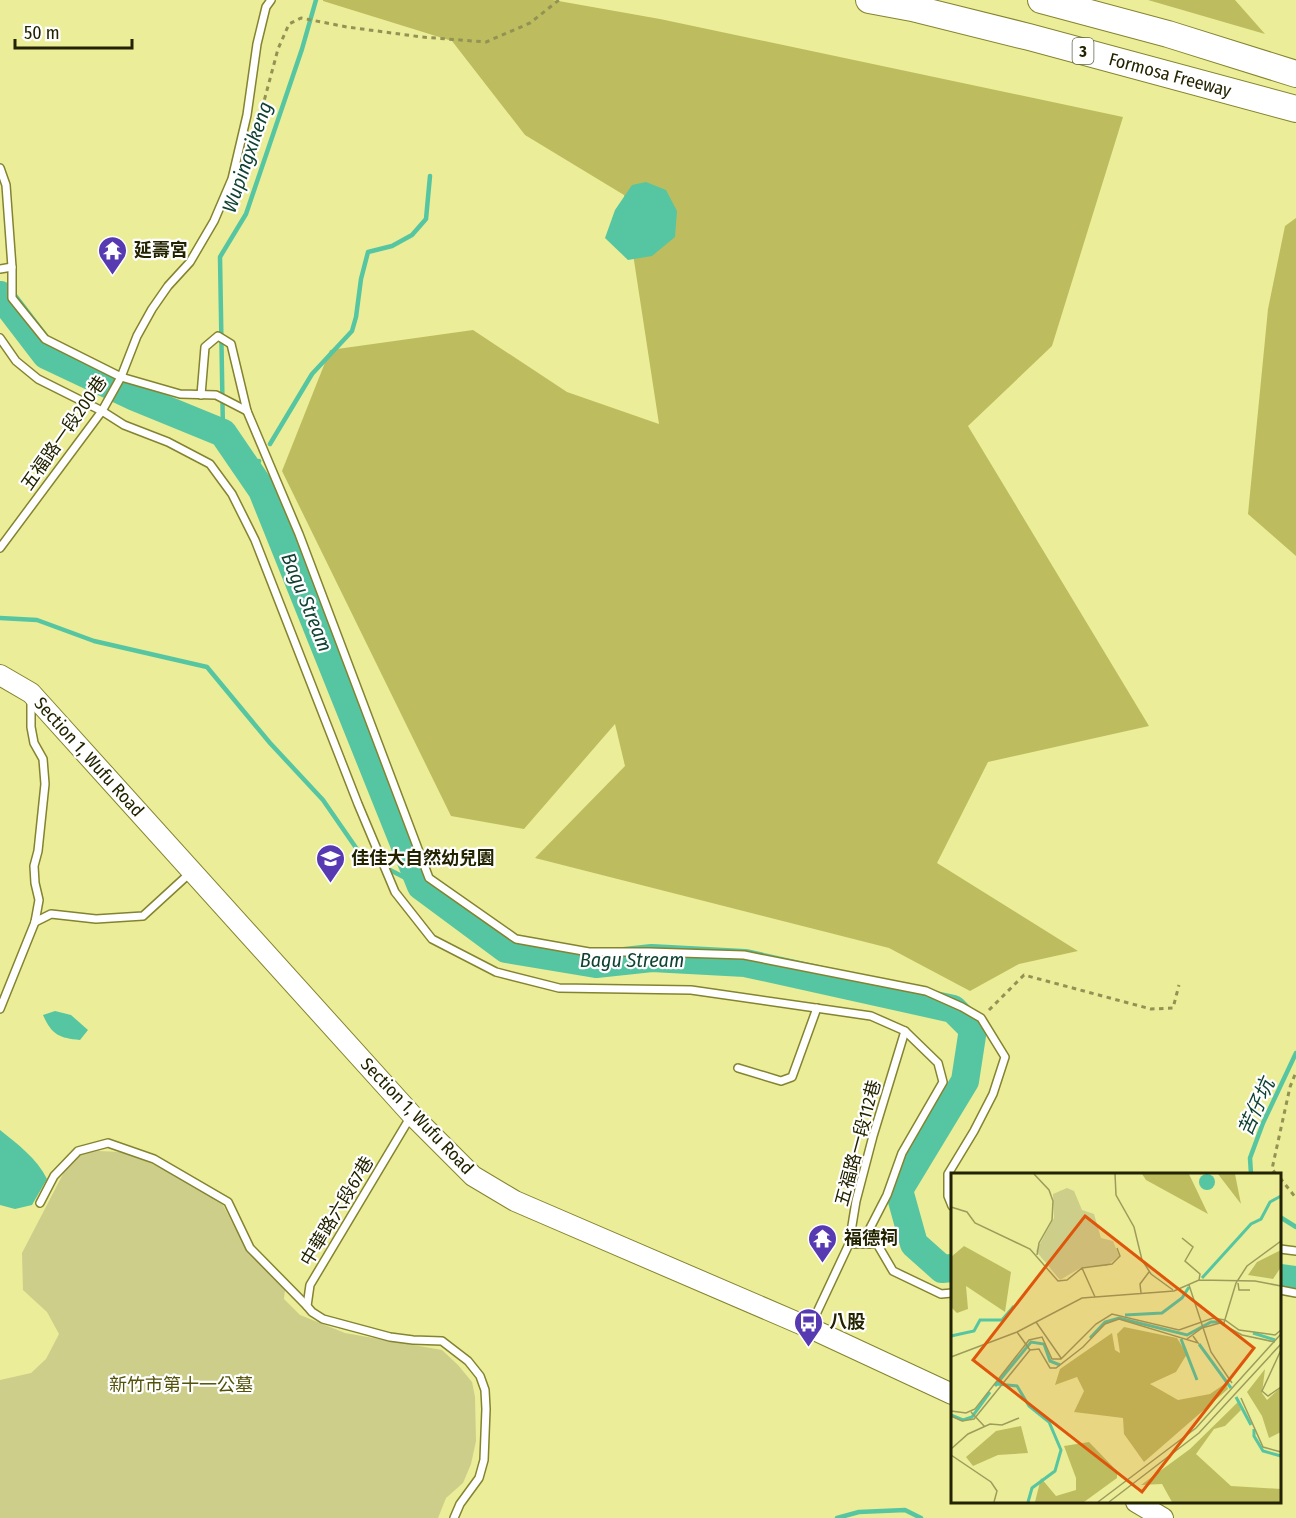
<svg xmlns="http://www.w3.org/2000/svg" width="1296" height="1518" viewBox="0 0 1296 1518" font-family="'Fira Sans Condensed','Noto Sans TC',sans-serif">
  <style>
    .green { fill: #cdce8a }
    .forest { fill: #bdbd5f }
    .water { fill: #55c6a1 }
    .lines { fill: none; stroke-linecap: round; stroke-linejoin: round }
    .stream { stroke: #55c6a1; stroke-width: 4.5 }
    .river { stroke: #55c6a1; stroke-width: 28 }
    .lane-casing { stroke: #84832f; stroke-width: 10 }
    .secondary-casing { stroke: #84832f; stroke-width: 22 }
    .highway-casing { stroke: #84832f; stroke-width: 28 }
    .path { stroke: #929254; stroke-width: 3; stroke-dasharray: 4.5 4.5; stroke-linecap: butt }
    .lane { stroke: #fff; stroke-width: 7 }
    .secondary { stroke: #fff; stroke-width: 20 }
    .highway { stroke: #fff; stroke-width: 26 }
    .labels { text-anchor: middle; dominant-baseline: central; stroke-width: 4.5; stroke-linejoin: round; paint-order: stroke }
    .shield { fill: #fff; stroke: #65654c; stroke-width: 1.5 }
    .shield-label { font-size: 16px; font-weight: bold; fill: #232300 }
    .street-label { font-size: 18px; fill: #232300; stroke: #fff }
    .poi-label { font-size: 18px; font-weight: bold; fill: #232300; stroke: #fff; text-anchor: start }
    .park-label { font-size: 18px; fill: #535208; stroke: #fff }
    .water-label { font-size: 20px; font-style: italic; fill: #104233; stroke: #fff }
    .inset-river { fill: none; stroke: #55c6a1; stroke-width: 3 }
    .inset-road { fill: none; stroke: #9c9c5b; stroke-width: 1.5 }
    .view { fill: #de560b; fill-opacity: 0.15; stroke: #de560b; stroke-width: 3 }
    .inset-edge { fill: none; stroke: #232300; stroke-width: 3 }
  </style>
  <rect width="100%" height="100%" fill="#eced98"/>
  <polygon class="green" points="98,1151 122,1152 148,1162 188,1181 223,1205 246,1249 285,1290 284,1299 300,1315 345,1333 442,1350 458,1365 472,1382 475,1397 476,1441 471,1464 463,1483 446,1498 438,1518 0,1518 0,1380 31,1373 46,1359 59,1334 47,1312 23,1290 22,1253 63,1174 78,1155"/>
  <g class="forest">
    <polygon points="323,0 553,0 660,19 1123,117 1052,346 968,426 1149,726 988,762 937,863 1078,951 1019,964 970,991 889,948 535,858 625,766 615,724 524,829 451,816 282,471 330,350 473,330 567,392 659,424 624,195 525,135 452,41 323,1"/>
    <polygon points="1148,0 1235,0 1265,34"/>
    <polygon points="1296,218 1296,556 1248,514 1268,309 1285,226"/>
  </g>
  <g class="water">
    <polygon points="646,182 666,190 677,211 675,237 652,256 628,260 605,238 615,210 632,185"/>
    <path d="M55 1011 71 1015 88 1030 80 1040C59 1038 52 1035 43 1015Z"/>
    <path d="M0 1130C17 1144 37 1158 47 1179L32 1205 15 1209 0 1205Z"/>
  </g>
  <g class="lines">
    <g class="stream">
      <polyline points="223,433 220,257 246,214 302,49 316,0"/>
      <polyline points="270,444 312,374 352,331 356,317 361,279 368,252 392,246 412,235 426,219 430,176"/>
      <polyline points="252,475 259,461"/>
      <polyline points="0,618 37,620 94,641 207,667 270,743 323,800 361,855 421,886"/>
      <polyline points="1251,1174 1250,1158 1263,1123 1296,1053"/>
      <polyline points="1280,1217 1296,1227"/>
      <polyline points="837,1518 859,1512 905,1510 921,1518"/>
    </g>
    <g class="river">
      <polyline points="0,295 46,355 135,397 223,433 262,490 421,886 506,949 596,964 652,958 745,963 953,1009 973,1029 965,1081 899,1190 914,1244 942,1269 952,1268"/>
      <polyline points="1280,1278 1296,1280"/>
    </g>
    <defs>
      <g id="lane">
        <polyline points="0,168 6,185 12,267 12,298 45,339 121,377 180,394 216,395 247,411"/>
        <polyline points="0,269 12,267"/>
        <polyline points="0,338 16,361 38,379 102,411 124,425 168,442 210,464 232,494 255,540 358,804 395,892 432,939 496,972 559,988 691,990 871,1016 905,1031 938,1063 943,1082 902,1153 887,1195 869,1230 893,1271 941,1294 952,1293"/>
        <polyline points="201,395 205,347 218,336 231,344 247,411 299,534 429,878 516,939 589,952 649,952 744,955 926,991 962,1007 981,1018 1005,1057 993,1094 974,1131 948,1174 948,1196 952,1206"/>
        <polyline points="0,548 102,411 121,377 137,336 152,309 168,286 190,262 214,221 232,179 247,115 257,44 266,7 271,0"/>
        <polyline points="35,922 51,914 96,919 143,916 190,873"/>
        <polyline points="0,1009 35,922 39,900 35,883 34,866 38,851 45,784 43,759 34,743 31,727 31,702"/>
        <polyline points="738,1068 781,1081 792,1077 817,1008"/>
        <polyline points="411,1116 310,1285 307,1306 312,1312 323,1319 390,1337 413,1340 442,1341 468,1361 480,1376 485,1390 486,1409 484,1460 479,1478 460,1504 454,1518"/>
        <polyline points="40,1203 54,1176 78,1151 108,1143 154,1159 228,1202 250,1248 307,1306"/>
        <polyline points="849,1244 878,1244"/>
        <polyline points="1280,1249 1296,1251"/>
        <polyline points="1280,1290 1296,1293"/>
        <polyline points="811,1325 849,1244 856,1201 873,1136 905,1031"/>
      </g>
      <g id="secondary">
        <polyline points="0,675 31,693 412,1115 473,1176 515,1201 810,1328 952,1394"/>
        <polyline points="1136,1502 1163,1518"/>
      </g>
      <g id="highway">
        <polyline points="869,0 912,8 1029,37 1296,109"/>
        <polyline points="1041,0 1168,34 1296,74"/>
      </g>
    </defs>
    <use href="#lane" class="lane-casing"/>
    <use href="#secondary" class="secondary-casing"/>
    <use href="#highway" class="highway-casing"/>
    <g class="path">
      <polyline points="256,125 259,120 278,49 289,24 301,18 347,27 422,37 486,42 530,23 559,0"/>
      <polyline points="989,1010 1024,975 1151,1009 1173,1008 1179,985"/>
      <polyline points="1276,1174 1272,1169 1290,1087 1296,1072"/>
      <polyline points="1280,1178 1296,1198"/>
    </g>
    <use href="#lane" class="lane"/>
    <use href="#secondary" class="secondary"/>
    <use href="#highway" class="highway"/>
  </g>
  <defs>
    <symbol id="temple-pin" viewBox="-11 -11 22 30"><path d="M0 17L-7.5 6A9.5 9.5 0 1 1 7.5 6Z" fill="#5739b1" stroke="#fff"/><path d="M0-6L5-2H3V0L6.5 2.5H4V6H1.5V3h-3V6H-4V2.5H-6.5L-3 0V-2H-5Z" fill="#fff"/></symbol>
    <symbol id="school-pin" viewBox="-11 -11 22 30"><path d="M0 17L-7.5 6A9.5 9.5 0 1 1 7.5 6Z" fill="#5739b1" stroke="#fff"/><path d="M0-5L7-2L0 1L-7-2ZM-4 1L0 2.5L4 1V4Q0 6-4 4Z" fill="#fff"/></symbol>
    <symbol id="bus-pin" viewBox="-11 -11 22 30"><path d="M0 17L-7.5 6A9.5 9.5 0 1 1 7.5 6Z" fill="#5739b1" stroke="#fff"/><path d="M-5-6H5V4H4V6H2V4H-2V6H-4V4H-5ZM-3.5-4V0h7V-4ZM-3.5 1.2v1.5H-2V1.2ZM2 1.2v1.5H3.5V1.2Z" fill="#fff"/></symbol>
  </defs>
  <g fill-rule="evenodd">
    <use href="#temple-pin" x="96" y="234" width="33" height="45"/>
    <use href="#school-pin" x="314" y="842" width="33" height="45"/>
    <use href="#temple-pin" x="806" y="1222" width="33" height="45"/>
    <use href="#bus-pin" x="792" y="1306" width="33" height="45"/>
  </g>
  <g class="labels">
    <rect class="shield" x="1072.5" y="38" width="21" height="26" rx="4.5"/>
    <g class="shield-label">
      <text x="1083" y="51">3</text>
    </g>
    <g class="street-label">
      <text transform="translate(1170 75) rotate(15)">Formosa Freeway</text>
      <text transform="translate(64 433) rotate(-55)">五福路一段200巷</text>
      <text transform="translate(89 757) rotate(48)">Section 1, Wufu Road</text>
      <text transform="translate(417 1116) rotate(46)">Section 1, Wufu Road</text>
      <text transform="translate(858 1143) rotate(-75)">五福路一段112巷</text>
      <text transform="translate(337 1211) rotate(-59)">中華路六段67巷</text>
    </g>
    <g class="poi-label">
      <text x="134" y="250">延壽宮</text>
      <text x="351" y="858">佳佳大自然幼兒園</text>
      <text x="844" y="1238">福德祠</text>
      <text x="829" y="1322">八股</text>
    </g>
    <g class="park-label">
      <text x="181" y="1385">新竹市第十一公墓</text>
    </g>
    <g class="water-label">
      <text transform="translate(247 157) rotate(-71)">Wupingxikeng</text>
      <text transform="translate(307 602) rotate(68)">Bagu Stream</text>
      <text x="632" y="960">Bagu Stream</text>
      <text transform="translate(1256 1107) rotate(-66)">苦仔坑</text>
    </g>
  </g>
  <g transform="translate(951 1173)">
    <rect width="330" height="330" fill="#eced98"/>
    <path d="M116 15 123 18 131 37 143 41 150 65 162 68 168 83 156 93 131 94 109 107 85 78 103 45 102 21Z" fill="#cdce8a"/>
    <path d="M191 1H238L257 41 195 7ZM267 1H284L290 31ZM13 73 60 99 54 139 15 113 17 136 6 140 0 134V84ZM330 77V94L322 106 297 102 306 89ZM173 154 226 165 236 181 225 199 199 211 227 227 259 221 275 210 277 216 193 289 173 261 172 245 123 239 133 218 126 204 104 212 109 196 161 160 164 177 169 180 166 161ZM314 196 311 220 316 227 330 214V259L318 265 311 243 296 219ZM287 229 290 237 274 253 263 256 245 281 280 313 330 316V329H221L211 311 190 312 239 276ZM70 253 77 280 47 282 22 293 15 284 45 258ZM138 269 166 298V305L133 329H84L90 305 105 323 125 317V305L113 273Z" fill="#bdbd5f"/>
    <path d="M248 9a8 8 0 1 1 16 0a8 8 0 1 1-16 0Z" fill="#55c6a1"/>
    <path class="inset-river" d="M251 105 300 51 310 46 319 29 330 23M174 142 211 140 231 125 238 114M302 160 324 167M0 163 23 158 29 147H51L63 133M139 165 154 149 168 145 236 162 260 149H271M230 166 246 207M248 171 280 215M46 211 66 213 78 233 98 249 110 277 104 298 81 315 77 329M44 213 80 169 93 171 99 188 109 192M285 224 300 252M0 242 12 247 21 244 39 219M303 256V263L312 278 330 283"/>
    <path class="inset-road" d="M83 1 98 17 102 28 101 47 88 70 86 82M164 1 165 22 183 54 191 87 200 101 222 117M0 34 16 39 24 50 79 76 107 108 116 107 131 95 144 124M231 65 242 74 234 88 249 101 248 107M131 95 161 91 169 83 166 75M287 110 288 117H299M238 112 260 179 281 210M190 120 189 111 198 99M85 149 110 185M272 153 285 110 296 93 330 68M66 159 79 177M236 166 251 155 269 150 291 162 324 169M330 177 311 218 317 223 330 214M0 184 66 159 131 125 223 118 248 107 304 108 330 113M290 225 312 274 330 279M0 238 15 240 24 236 78 167 91 164 101 186H110L145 151 161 141 228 157 262 145 274 147 288 157 324 162 330 157M20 239 34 254M0 243 11 248 23 246 79 177 88 176 99 195H105L132 174 154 151 168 146 247 170 242 163M0 276 17 261 39 251 51 252 68 245M0 282 40 309 46 318 43 329M147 329 245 255 330 161M158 329 248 260 330 171"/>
    <path class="view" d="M134 43 303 175 191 319 22 187Z"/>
    <rect width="330" height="330" class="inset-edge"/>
  </g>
  <path d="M15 39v9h117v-9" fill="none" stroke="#232300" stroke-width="3"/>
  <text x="24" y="39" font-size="18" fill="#232300" stroke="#ffffff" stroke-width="4.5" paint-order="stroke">50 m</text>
</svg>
